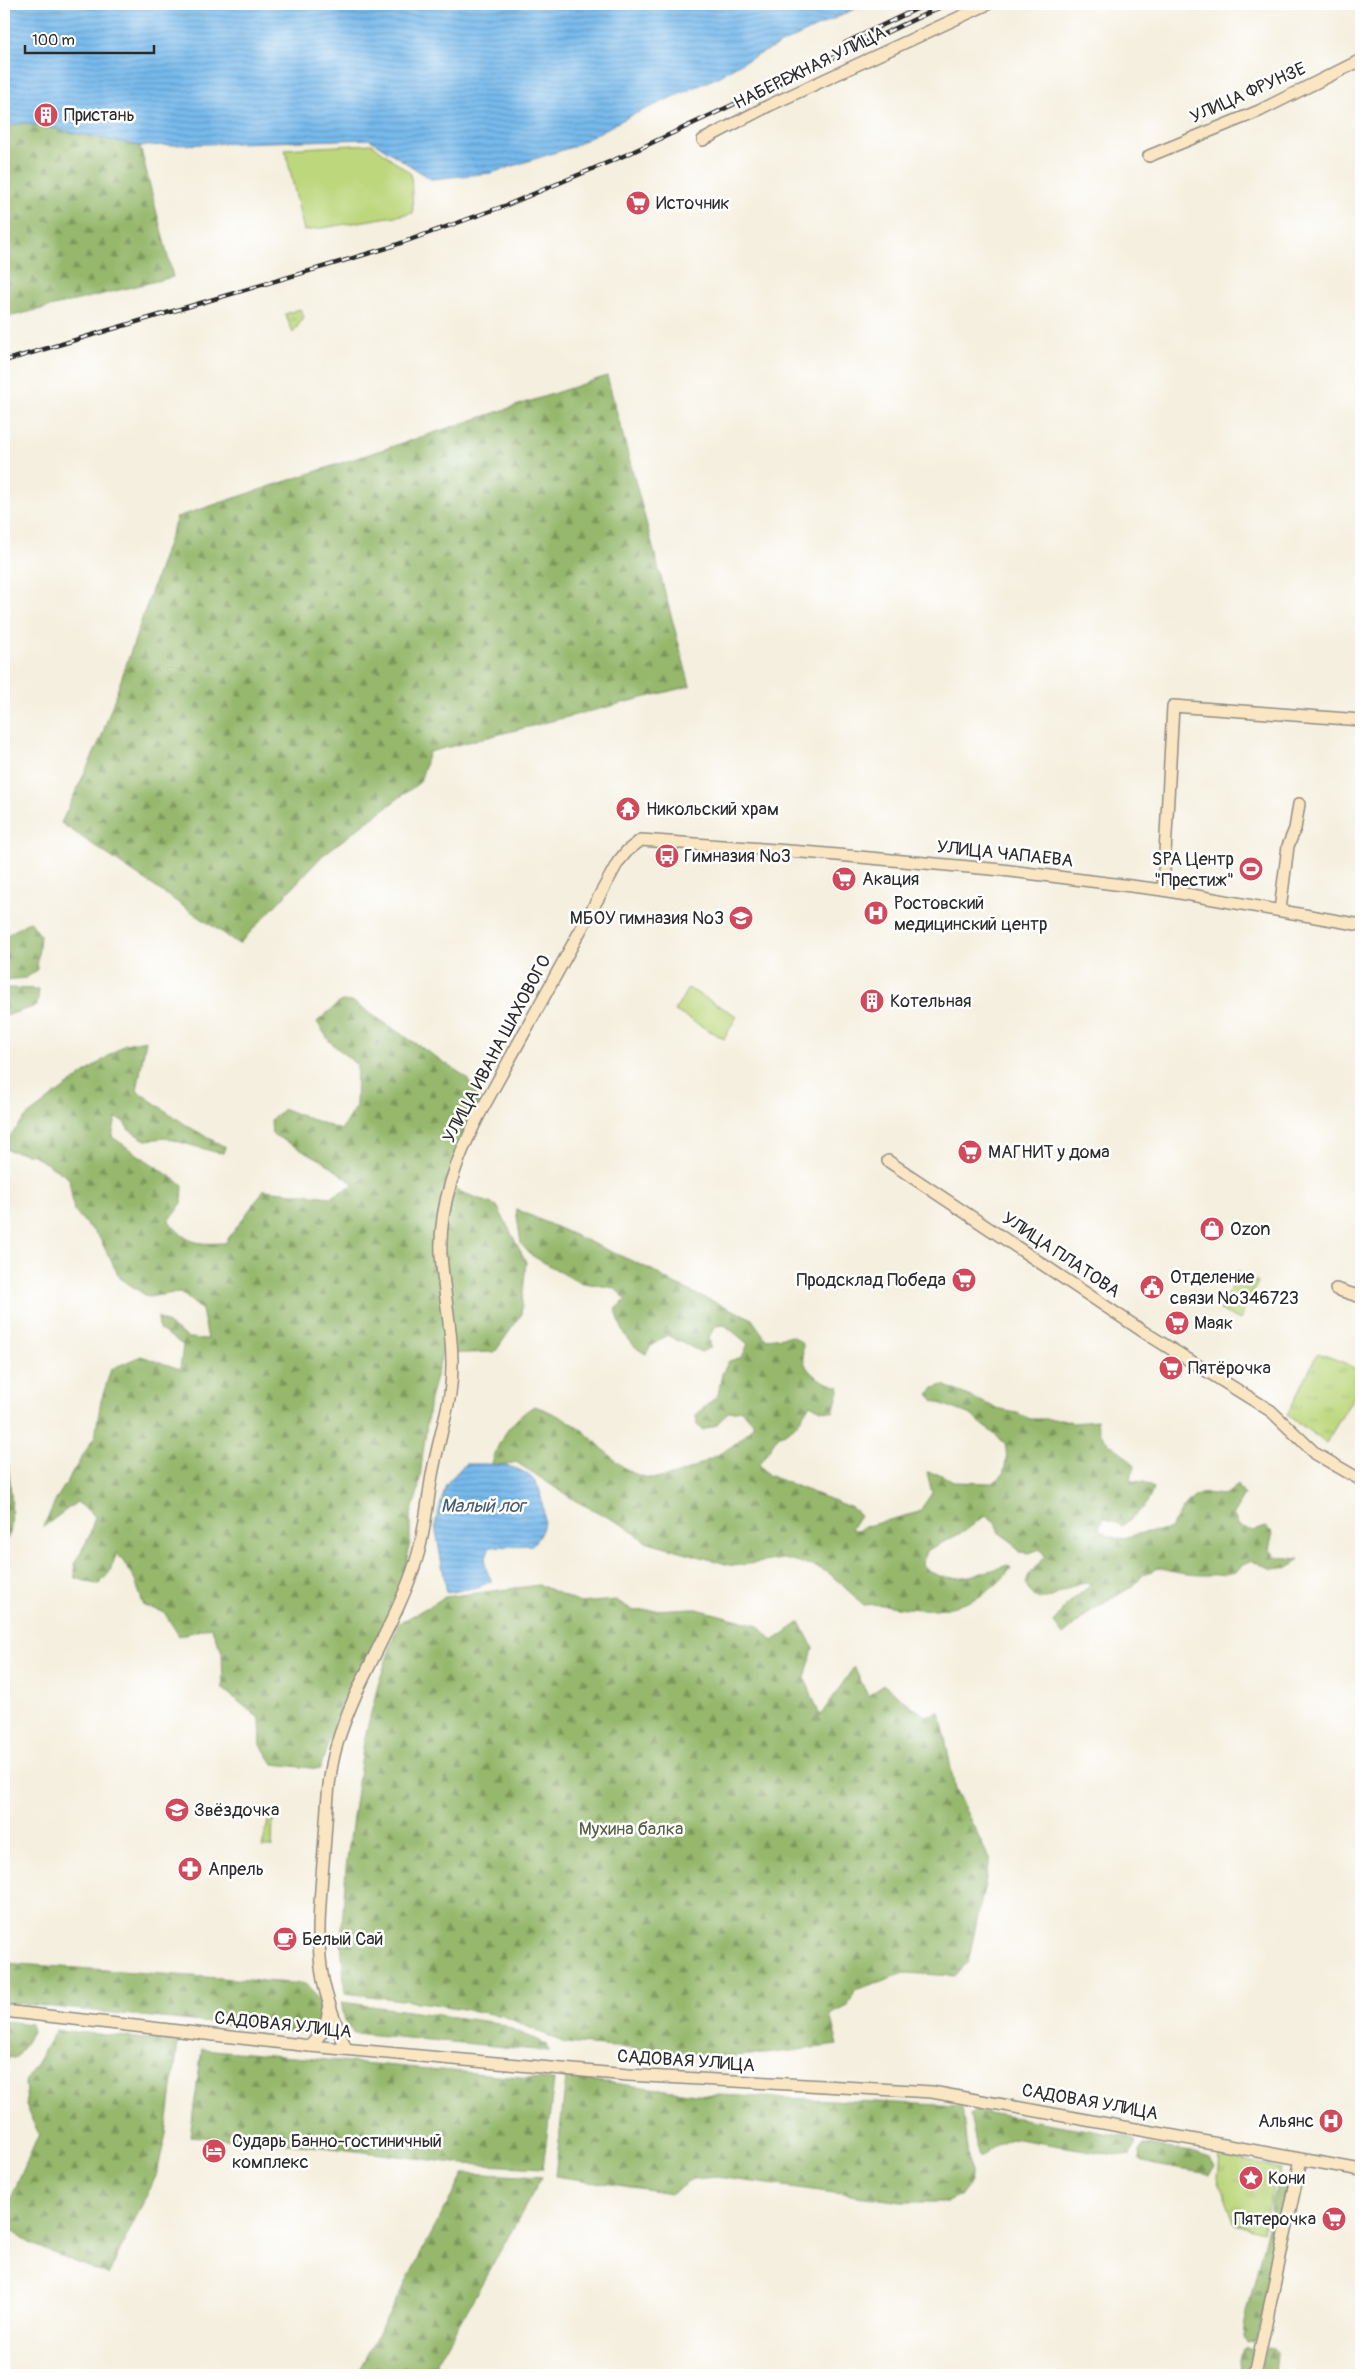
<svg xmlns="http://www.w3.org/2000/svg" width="1365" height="2379" viewBox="0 0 1365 2379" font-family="Pangolin,sans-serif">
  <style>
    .grass { fill: #bcd77c; stroke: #748154 }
    .forest { fill: url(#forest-firs); stroke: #60724c }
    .park { fill: url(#park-tufts); stroke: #748154 }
    .water { fill: url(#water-rules); stroke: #50728c }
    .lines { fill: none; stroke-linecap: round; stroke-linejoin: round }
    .secondary-casing { stroke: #908d84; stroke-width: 14 }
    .secondary { stroke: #fbe6c4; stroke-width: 11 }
    .rail-casing { stroke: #2b2b2b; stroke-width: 4.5 }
    .rail { stroke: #fff; stroke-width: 2.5; stroke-dasharray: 8; stroke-linecap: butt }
    .labels { text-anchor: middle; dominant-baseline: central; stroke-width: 5; stroke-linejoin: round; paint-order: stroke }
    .street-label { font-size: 18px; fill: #2b2b2b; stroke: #fff }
    .poi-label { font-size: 18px; fill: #2b2b2b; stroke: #fff; text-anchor: start }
    .park-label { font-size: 18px; fill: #565f43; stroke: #fff }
    .water-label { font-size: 19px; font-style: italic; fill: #455d6f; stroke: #fff }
  </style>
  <defs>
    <pattern id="forest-firs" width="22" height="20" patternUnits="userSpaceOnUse" patternTransform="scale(1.25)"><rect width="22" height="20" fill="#95b86c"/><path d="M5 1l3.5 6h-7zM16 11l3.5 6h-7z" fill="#7a9659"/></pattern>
    <pattern id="park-tufts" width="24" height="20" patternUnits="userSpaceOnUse" patternTransform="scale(1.25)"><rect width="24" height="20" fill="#bcd77c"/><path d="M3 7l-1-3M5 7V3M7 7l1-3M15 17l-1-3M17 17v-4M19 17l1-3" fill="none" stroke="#a2b96b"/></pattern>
    <pattern id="water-rules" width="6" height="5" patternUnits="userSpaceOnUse" patternTransform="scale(1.25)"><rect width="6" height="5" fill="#76b9ec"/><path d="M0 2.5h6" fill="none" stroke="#6197bf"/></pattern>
  </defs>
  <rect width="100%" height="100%" fill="#fff"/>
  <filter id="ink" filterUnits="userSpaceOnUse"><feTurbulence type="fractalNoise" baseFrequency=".02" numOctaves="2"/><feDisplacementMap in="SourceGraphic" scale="10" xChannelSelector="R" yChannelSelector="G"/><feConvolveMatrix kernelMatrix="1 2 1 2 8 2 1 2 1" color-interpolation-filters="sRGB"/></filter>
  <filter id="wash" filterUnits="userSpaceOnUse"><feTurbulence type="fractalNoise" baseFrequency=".0096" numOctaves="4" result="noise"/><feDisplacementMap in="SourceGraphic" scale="20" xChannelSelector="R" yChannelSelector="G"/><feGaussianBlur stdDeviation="1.12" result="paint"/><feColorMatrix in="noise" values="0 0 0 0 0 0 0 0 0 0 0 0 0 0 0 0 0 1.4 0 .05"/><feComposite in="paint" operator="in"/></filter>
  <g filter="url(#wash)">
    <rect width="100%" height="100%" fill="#f4efde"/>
    <g class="grass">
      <polygon points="372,144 411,174 413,213 304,231 285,149"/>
      <polygon points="688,988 737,1016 724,1039 675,1011"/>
    </g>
    <g class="forest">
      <polygon points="24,123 140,146 173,277 4,318 4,127"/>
      <polygon points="607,376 690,686 429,752 420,782 323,855 239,944 61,823 101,738 177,517"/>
      <polygon points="30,921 40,935 37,970 26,978 4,980 4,937"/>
      <polygon points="4,988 39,989 37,1006 4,1016"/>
      <path d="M341 1001 353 1002 466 1077 481 1102 446 1186 497 1206 526 1262 521 1315 495 1352 442 1354 430 1399 418 1492 410 1517V1540L406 1566 392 1621 362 1666 341 1703 320 1769 273 1764 261 1745 260 1719 223 1689 222 1652 211 1627 179 1636 164 1612 144 1606 133 1575 117 1553 109 1573 98 1585 76 1578 74 1564 89 1537 95 1516 77 1502 43 1527 57 1498 95 1436 101 1401 111 1369 141 1356 180 1369 183 1345 159 1329 158 1317 188 1338 208 1339 202 1310 180 1292 148 1297 120 1278 99 1237 74 1211 69 1178 33 1155 7 1150 4 1143 26 1117 56 1094 125 1044 146 1040 137 1091 189 1127 225 1147 223 1153 215 1152 166 1138 145 1140 129 1130 123 1121 116 1118 112 1137 183 1185 182 1203 169 1221C188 1245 197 1244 225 1243L264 1190 332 1197 354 1184 323 1161 272 1134 271 1120 284 1109 341 1130 356 1106 357 1065 330 1042 317 1022Z"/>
      <path d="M516 1209 652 1270 676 1285 751 1318 766 1339 793 1336 803 1344C800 1371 816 1380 840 1387L833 1412 821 1410 810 1404C802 1417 794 1432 779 1435L759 1464 768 1475 852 1508 860 1515 851 1529 857 1531 867 1526 919 1512 932 1493 927 1472 942 1475 953 1482 993 1483 1003 1475 1007 1458 1005 1443 971 1415 934 1401 928 1394 934 1388 943 1385 1001 1410 1017 1413 1030 1419H1061L1073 1422 1097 1420C1097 1445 1125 1447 1135 1468L1130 1477 1132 1481 1144 1482 1153 1488C1150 1505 1135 1515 1122 1526L1103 1517 1099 1528C1118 1544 1120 1538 1142 1533 1150 1531 1160 1531 1169 1530 1177 1519 1188 1497 1201 1494 1221 1491 1219 1502 1238 1485L1244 1495 1233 1514 1239 1526 1254 1531 1266 1527 1273 1533 1269 1549 1277 1557 1299 1559 1291 1567 1273 1569 1252 1561 1241 1566 1236 1572C1210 1577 1184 1576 1159 1568L1144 1574 1133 1586 1091 1611 1063 1635 1054 1623 1064 1607 1092 1584C1088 1584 1083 1582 1080 1583 1060 1588 1040 1616 1026 1584L1029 1575 1045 1556 1040 1549 1029 1553 1019 1552 1011 1541 999 1533 995 1522 986 1515 965 1531 926 1551 922 1565C945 1589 981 1573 1008 1565L1011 1568C986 1603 948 1613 907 1608 892 1607 880 1603 864 1605L830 1574 816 1567 784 1559 733 1566 645 1541 625 1526 576 1501 516 1462 505 1465H492C497 1440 513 1419 534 1406 549 1410 577 1424 588 1435 602 1447 620 1469 638 1475 658 1483 682 1474 700 1464 722 1453 740 1444 754 1424L742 1410 728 1412 716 1425 703 1430 697 1425 696 1415 718 1395 722 1374 729 1361 742 1357 748 1344 725 1325 714 1326 709 1338 711 1347 701 1352 667 1335 650 1347 646 1354C628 1345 619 1327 616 1308L626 1300 615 1288 578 1282 531 1255 521 1244Z"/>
      <path d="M4 1450C10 1465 14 1517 10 1533 9 1536 6 1540 4 1543Z"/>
      <polygon points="540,1585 580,1603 616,1600 634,1611 693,1608 758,1625 773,1641 800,1622 813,1648 805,1678 820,1716 854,1667 868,1696 884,1685 925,1716 940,1712 955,1789 990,1860 968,1962 956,1976 905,1973 855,1990 848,2006 830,2015 838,2045 766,2054 730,2056 565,2043 503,2016 434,2004 345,1993 341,1941 346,1867 364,1741 378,1685 398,1624 445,1597"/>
      <path d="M4 1963 305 1984C323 1999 322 2011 320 2034L4 2002Z"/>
      <polygon points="341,2002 498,2023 546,2044 548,2051 354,2033 346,2025"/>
      <polygon points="4,2021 31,2024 33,2031 16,2058 4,2057"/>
      <polygon points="56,2030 178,2042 166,2134 156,2176 108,2275 31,2244 4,2225 4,2214 39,2134 28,2112 25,2083"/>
      <polygon points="202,2049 554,2080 543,2168 464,2164 324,2147 190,2136"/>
      <polygon points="566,2077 696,2094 962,2106 971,2182 960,2196 947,2202 902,2202 716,2177 693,2179 672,2193 555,2176"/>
      <polygon points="977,2111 1128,2137 1137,2142 1130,2155 1122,2156 1011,2138 998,2144 979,2158 970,2115"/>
      <polygon points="1144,2145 1192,2152 1210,2158 1215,2166 1209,2174 1154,2165 1141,2161 1140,2152"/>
      <polygon points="464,2173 542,2177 430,2375 373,2375 360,2368"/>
      <path d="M1281 2182H1287L1290 2187 1259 2333 1255 2341 1247 2343 1243 2338 1245 2321 1271 2214C1271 2200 1273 2192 1281 2182Z"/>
      <polygon points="1247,2348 1254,2351 1256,2355 1251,2372 1248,2374 1241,2371 1240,2360 1242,2351"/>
      <polygon points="1267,2348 1274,2349 1277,2354 1275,2375 1259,2375"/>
    </g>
    <g class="park">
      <polygon points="300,309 304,317 293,333 285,314"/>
      <polygon points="1238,1272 1258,1282 1240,1320 1220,1310"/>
      <polygon points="1318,1353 1343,1362 1361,1372 1361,1384 1326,1443 1287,1415"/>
      <polygon points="269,1817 273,1817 272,1847 262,1847"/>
      <polygon points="1220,2155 1282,2169 1280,2179 1275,2179 1263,2232 1235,2224 1218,2178"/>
    </g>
    <g class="water">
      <polygon points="4,4 865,4 739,64 716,78 628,117 572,147 491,173 431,179 369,139 140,146 24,123 4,127"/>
      <path d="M465 1464C489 1464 525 1461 539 1488 541 1493 541 1501 543 1507 546 1523 543 1533 532 1545L490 1547C483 1560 484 1568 492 1581L478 1587 447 1593 435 1525 446 1484Z"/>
    </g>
  </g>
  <g filter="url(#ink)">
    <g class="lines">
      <defs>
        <g id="secondary">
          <polyline points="703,140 768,106 988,4"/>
          <polyline points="1149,156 1259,111 1361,60"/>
          <polyline points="1163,890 1173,706 1361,720"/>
          <polyline points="1280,910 1288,846 1295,829 1299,804"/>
          <polyline points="888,1161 1144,1332 1271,1411 1316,1454 1361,1480"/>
          <polyline points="1336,1289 1361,1297"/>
          <polyline points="4,2011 310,2046 628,2075 932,2092 1361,2170"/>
          <polyline points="310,2046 325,2029 329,2009"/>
          <path d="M346 2049C337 2026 328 2005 323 1980 315 1938 321 1893 324 1850 327 1815 327 1777 337 1744 356 1680 396 1624 416 1561 425 1533 427 1503 432 1475 437 1448 445 1421 450 1394 457 1347 444 1301 441 1254 439 1204 457 1158 479 1115L618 862 627 851 641 840 815 853 1002 870 1163 890 1361 925"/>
          <polyline points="1255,2375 1301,2159"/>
        </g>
      </defs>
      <use href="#secondary" class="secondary-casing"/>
      <use href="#secondary" class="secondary"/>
      <defs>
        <g id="rail">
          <polyline points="845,43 927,4"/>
          <polyline points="4,361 387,248 507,205 628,154 947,4"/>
        </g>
      </defs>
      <use href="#rail" class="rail-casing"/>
      <use href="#rail" class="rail"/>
    </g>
  </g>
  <defs>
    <symbol id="building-disc" viewBox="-11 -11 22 22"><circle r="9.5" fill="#d1495b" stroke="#fff"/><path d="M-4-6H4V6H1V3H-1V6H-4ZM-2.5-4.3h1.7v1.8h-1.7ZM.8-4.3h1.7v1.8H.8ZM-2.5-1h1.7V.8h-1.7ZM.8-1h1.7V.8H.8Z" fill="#fff"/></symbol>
    <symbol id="supermarket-disc" viewBox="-11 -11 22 22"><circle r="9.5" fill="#d1495b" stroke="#fff"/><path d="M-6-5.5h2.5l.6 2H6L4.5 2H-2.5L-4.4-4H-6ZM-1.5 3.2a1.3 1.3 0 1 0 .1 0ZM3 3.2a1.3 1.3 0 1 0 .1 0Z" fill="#fff"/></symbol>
    <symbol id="temple-disc" viewBox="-11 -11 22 22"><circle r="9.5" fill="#d1495b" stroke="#fff"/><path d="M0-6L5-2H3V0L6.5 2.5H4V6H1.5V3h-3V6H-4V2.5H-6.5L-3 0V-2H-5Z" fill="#fff"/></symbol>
    <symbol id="bus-disc" viewBox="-11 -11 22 22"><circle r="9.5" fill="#d1495b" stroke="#fff"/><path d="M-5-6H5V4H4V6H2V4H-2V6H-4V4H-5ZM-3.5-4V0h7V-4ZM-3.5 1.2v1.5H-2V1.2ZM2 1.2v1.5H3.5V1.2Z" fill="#fff"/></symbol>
    <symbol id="stadium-disc" viewBox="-11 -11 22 22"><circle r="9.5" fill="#d1495b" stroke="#fff"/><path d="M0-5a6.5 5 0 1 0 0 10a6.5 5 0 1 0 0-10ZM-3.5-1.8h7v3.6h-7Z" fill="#fff"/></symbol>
    <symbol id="hospital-disc" viewBox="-11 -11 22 22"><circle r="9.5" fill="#d1495b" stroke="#fff"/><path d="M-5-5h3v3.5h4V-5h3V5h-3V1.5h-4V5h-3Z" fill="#fff"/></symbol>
    <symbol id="school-disc" viewBox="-11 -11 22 22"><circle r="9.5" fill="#d1495b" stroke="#fff"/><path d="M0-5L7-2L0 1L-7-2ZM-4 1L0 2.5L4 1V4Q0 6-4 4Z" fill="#fff"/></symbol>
    <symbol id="shop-disc" viewBox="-11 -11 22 22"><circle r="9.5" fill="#d1495b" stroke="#fff"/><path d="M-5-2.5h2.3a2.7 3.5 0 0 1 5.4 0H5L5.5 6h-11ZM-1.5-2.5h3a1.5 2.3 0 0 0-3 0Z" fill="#fff"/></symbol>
    <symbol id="civic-disc" viewBox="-11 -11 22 22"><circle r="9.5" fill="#d1495b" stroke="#fff"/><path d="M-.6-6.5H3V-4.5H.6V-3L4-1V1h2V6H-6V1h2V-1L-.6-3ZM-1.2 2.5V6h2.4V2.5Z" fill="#fff"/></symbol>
    <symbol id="pharmacy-disc" viewBox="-11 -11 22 22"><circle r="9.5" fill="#d1495b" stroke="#fff"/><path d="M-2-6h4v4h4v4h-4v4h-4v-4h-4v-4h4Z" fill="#fff"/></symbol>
    <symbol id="cafe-disc" viewBox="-11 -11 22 22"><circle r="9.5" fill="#d1495b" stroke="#fff"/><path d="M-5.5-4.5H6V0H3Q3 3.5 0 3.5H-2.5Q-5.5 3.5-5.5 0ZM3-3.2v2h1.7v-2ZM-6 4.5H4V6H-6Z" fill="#fff"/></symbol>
    <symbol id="hotel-disc" viewBox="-11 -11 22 22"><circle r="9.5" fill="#d1495b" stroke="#fff"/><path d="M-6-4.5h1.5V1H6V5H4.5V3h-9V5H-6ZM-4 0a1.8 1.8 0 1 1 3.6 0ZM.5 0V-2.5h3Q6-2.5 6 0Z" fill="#fff"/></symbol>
    <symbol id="sight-disc" viewBox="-11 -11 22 22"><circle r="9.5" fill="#d1495b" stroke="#fff"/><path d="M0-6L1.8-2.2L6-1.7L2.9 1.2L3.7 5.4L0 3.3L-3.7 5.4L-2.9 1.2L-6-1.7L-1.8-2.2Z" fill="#fff"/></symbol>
  </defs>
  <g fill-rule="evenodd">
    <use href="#building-disc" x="32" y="101" width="28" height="28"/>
    <use href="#supermarket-disc" x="624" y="189" width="28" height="28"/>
    <use href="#temple-disc" x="614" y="795" width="28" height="28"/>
    <use href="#bus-disc" x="653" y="842" width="28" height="28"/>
    <use href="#stadium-disc" x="1237" y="855" width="28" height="28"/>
    <use href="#supermarket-disc" x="830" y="865" width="28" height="28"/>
    <use href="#hospital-disc" x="862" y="899" width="28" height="28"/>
    <use href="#school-disc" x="727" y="904" width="28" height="28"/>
    <use href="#building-disc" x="858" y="987" width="28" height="28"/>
    <use href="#supermarket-disc" x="956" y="1138" width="28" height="28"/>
    <use href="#shop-disc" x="1198" y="1215" width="28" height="28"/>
    <use href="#supermarket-disc" x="950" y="1266" width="28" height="28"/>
    <use href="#civic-disc" x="1138" y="1273" width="28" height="28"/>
    <use href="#supermarket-disc" x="1163" y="1309" width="28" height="28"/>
    <use href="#supermarket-disc" x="1157" y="1354" width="28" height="28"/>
    <use href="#school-disc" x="163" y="1796" width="28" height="28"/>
    <use href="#pharmacy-disc" x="176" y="1855" width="28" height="28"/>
    <use href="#cafe-disc" x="271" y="1925" width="28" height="28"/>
    <use href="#hospital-disc" x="1317" y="2107" width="28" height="28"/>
    <use href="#hotel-disc" x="200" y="2137" width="28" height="28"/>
    <use href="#sight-disc" x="1237" y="2164" width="28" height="28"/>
    <use href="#supermarket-disc" x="1320" y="2205" width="28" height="28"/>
  </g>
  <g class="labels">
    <g class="street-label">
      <text transform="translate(810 68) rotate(-26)">НАБЕРЕЖНАЯ УЛИЦА</text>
      <text transform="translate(1248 93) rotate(-24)">УЛИЦА ФРУНЗЕ</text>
      <text transform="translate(1005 854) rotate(6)">УЛИЦА ЧАПАЕВА</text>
      <text transform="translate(497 1049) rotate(-62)">УЛИЦА ИВАНА ШАХОВОГО</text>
      <text transform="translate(1061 1255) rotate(34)">УЛИЦА ПЛАТОВА</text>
      <text transform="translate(283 2025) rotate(6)">САДОВАЯ УЛИЦА</text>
      <text transform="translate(686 2061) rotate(4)">САДОВАЯ УЛИЦА</text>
      <text transform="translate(1090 2102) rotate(10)">САДОВАЯ УЛИЦА</text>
    </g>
    <g class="poi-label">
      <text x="64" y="115">Пристань</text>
      <text x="656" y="203">Источник</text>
      <text x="646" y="809">Никольский храм</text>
      <text x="684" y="856">Гимназия №3</text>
      <text x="1234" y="859" text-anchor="end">SPA Центр<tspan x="1234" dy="21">"Престиж"</tspan></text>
      <text x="862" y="879">Акация</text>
      <text x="894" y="903">Ростовский<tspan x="894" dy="21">медицинский центр</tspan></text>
      <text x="724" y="918" text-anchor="end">МБОУ гимназия №3</text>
      <text x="890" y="1001">Котельная</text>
      <text x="988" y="1152">МАГНИТ у дома</text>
      <text x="1230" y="1229">Ozon</text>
      <text x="1170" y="1277">Отделение<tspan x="1170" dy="21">связи №346723</tspan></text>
      <text x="946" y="1280" text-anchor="end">Продсклад Победа</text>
      <text x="1194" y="1323">Маяк</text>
      <text x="1188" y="1368">Пятёрочка</text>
      <text x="194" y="1810">Звёздочка</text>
      <text x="208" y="1869">Апрель</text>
      <text x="302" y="1939">Белый Сай</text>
      <text x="1314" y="2121" text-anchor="end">Альянс</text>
      <text x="232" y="2141">Сударь Банно-гостиничный<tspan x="232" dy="21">комплекс</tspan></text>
      <text x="1268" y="2178">Кони</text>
      <text x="1316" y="2219" text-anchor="end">Пятерочка</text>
    </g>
    <g class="park-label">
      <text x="631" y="1829">Мухина балка</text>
    </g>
    <g class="water-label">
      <text x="483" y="1506">Малый лог</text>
    </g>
  </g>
  <rect width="1365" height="2379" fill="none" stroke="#fff" stroke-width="20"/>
  <path d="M25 45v8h129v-8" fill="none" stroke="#2b2b2b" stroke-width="2.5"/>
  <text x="32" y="45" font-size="15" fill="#2b2b2b" stroke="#ffffff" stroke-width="4" paint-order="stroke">100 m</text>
</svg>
